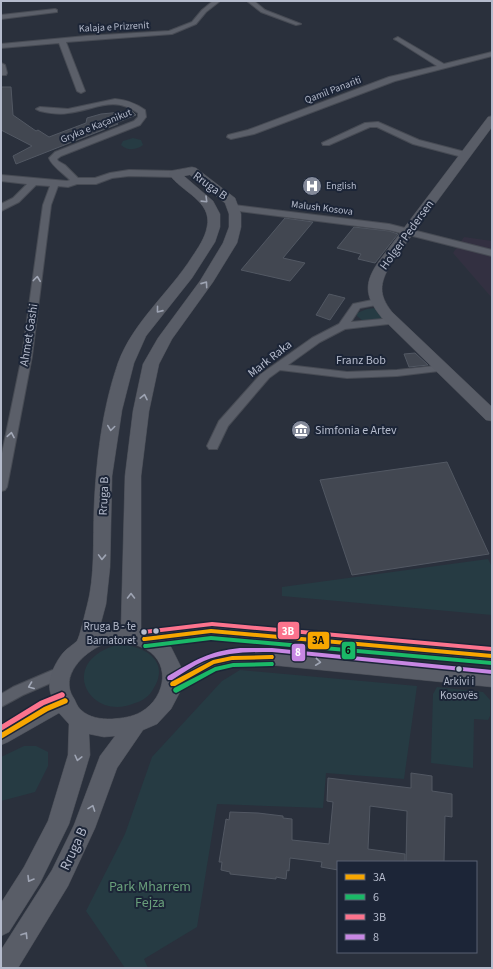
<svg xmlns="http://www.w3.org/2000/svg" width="493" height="969" viewBox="0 0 493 969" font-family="'Source Sans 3',sans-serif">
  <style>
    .medical { fill: #333041 }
    .green { fill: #263b43 }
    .building { fill: #424751; stroke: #525863 }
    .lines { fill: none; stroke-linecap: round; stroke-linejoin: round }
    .street-casing { stroke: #474b54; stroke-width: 2 }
    .secondary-casing { stroke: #474b54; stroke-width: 1 }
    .street { fill: #5b5f69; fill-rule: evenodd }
    .secondary { fill: #595d67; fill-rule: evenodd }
    .bus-1-casing { stroke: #1c2537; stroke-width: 3 }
    .bus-2-casing { stroke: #1c2537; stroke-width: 3 }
    .bus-3-casing { stroke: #1c2537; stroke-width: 3 }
    .bus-4-casing { stroke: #1c2537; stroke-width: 3 }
    .bus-1 { fill: #f7a600; fill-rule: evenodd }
    .bus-2 { fill: #1ab867; fill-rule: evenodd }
    .bus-3 { fill: #fc738d; fill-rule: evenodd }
    .bus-4 { fill: #c787e3; fill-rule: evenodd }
    .oneway { stroke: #9ea4b3 }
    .oneway2 { stroke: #a3a9b8 }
    .bus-dot { fill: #b5bbcc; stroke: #1c2537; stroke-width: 1.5 }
    .labels { text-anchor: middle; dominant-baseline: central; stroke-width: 4; stroke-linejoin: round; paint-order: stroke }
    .far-street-label { font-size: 10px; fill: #b5bbcc; stroke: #1c2537 }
    .far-poi-label { font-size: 10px; fill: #b5bbcc; stroke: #1c2537; text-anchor: start }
    .bus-label { font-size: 11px; fill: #b5bbcc; stroke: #1c2537; text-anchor: end }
    .street-label { font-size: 12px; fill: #b5bbcc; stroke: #1c2537 }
    .poi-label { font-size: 12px; fill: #b5bbcc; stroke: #1c2537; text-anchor: start }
    .near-street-label { font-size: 14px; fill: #b5bbcc; stroke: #1c2537 }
    .near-park-label { font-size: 14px; fill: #699f7b; stroke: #1c2537 }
    .line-badge { stroke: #1c2537; stroke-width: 1.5 }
    .badge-label { font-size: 11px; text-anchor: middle; font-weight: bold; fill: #fff }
    .pale-badge-label { font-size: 11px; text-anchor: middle; font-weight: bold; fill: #111 }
  </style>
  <rect width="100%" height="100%" fill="#2a303c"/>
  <polygon class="medical" points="464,237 492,241 492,298 453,253"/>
  <g class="green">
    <path d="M133 138 141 140 143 145C137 150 127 151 121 145L123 141Z"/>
    <polygon points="376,308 385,318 363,321 357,316 357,313 367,309"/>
    <polygon points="488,559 492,567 492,615 282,596 282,587"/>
    <path d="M117 645C144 644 173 662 152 691 148 697 142 701 135 703 90 723 56 662 117 645Z"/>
    <polygon points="240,670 417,686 404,779 326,773 323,808 217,804 197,927 144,959 148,968 125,968 86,911 125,834 152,757 222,681"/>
    <polygon points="437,687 483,692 490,700 490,716 488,720 474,719 473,768 431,763 433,694"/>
    <polygon points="24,746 36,746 48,752 48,766 35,792 1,801 1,757"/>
  </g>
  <g class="building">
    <polygon points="1,87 11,87 13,115 36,131 38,130 49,137 86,123 87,118 101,114 132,111 136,115 116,123 118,124 16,164 13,156 32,146 1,130"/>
    <polygon points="285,218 313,222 283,258 305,263 290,281 241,270"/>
    <polygon points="354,227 389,231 398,234 375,263 358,259 361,254 337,248"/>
    <polygon points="329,294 345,298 330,320 316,315"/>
    <polygon points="415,353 428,365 409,367 404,354"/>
    <polygon points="447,462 489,554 352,575 320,480"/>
    <polygon points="411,773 432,776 432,791 452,794 452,817 445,816 444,862 406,862 407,811 370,806 368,849 405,854 405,862 338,862 338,870 321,867 322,862 290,858 289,871 287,870 286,879 276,877 276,879 230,874 230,872 221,870 222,862 219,862 221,850 226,819 229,820 230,812 258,813 283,816 283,818 292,819 292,840 329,844 333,802 327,801 328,778 411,788"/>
  </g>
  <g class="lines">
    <defs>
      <g id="street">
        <polygon points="213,1 220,1 206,12 196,24 172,34 66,42 85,91 81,93 77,91 59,43 1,48 1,44 86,36 169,31 192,22 202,10"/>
        <polygon points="247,1 254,1 265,10 301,24 296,25 261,12"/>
        <polygon points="55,9 57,10 57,12 1,19 1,15"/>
        <polygon points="398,37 444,64 492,52 492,56 395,81 254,134 231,139 227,137 228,135 248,130 389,77 437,66 396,40 394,39"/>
        <polygon points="1,63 5,65 7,73 6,75 1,75"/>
        <path d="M115 99C127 100 135 103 145 110L146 117 140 125 61 156 57 159 58 161 65 165 78 178H95L110 173 129 170 175 171 179 174 175 177 129 176 112 178 96 184H77L68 187 58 186 51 205 32 356 7 487 5 490 1 491V458L22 356 43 205 50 186 36 185 19 202 1 211V204L13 198 27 184 1 181V175L67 181 70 180C64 174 51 165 49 158L55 152 134 121 138 117V113C113 95 95 110 68 113 59 115 49 113 40 111L36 109 40 107 68 109Z"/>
        <polygon points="378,122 419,140 469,153 470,155 466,158 413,144 377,127 370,127 329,145 323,145 322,143 365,123"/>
        <polygon points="234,205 389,224 492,250 492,256 389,230 231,210 230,208 231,206"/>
        <polygon points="377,299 382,302 381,304 360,308 351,322 393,318 397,319 398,321 397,323 345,329 320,342 288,365 347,372 397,370 443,365 448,368 447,370 397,376 347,378 280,370 269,378 228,426 217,449 209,449 207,446 219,421 261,374 312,338 339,324 353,304"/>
        <polygon points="62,666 67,668 69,672 67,676 23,695 1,707 1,694 13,687"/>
      </g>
      <g id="secondary">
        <path d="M492 116V127L390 265C380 284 378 294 392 312L492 407V421L486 420 382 318C365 297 363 284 379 261L488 117Z"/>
        <path d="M192 167 196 168 235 198 241 214V227L237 243 213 282 172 339 159 364 149 411 141 476V631L211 623 492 648V664L211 639 167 644 171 647 182 669C211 652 239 649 271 649L492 671V687L271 665 229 667 216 670 201 678 181 690 171 709 157 724 143 730 117 768 95 828 68 886 18 968H1V950L52 870 74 825 100 756 115 736 104 737 89 734 90 755 69 824 40 883 9 932 1 936V903L24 867 48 821 68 755 69 724 59 713 8 742 1 745V725L39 703 52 697C45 683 54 664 63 653 67 648 73 645 77 641 80 636 85 613 87 606 95 577 93 539 94 509 96 461 102 409 118 363 133 322 169 293 192 257 198 248 205 238 207 227 213 201 181 192 169 174L171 171ZM190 175 225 203 229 214V227L223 243 200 281 158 338 143 364 133 411 125 476 121 627 99 630 106 604 110 567 112 476 122 410 134 363 146 336 192 278 215 242 220 227V214L213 201 184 176ZM120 642C127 643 135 644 141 647 172 659 167 697 141 712 132 717 123 718 112 719 100 719 90 718 81 710 76 705 76 701 73 697 60 676 83 653 102 645 107 643 114 642 120 642Z"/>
      </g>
    </defs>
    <use href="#street" class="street-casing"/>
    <use href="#secondary" class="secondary-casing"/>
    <use href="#street" class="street"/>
    <use href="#secondary" class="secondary"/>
    <defs>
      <g id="bus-1">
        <polygon points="211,629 492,654 492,658 211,633 145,641 143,641 142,639 143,637 145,637"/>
        <polygon points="271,655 273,655 274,657 273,659 271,659 232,660 214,664 175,686 171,686 170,684 171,682 213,660 232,656"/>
        <polygon points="65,698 67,699 68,701 67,703 48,711 1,739 1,733 44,707"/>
      </g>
      <g id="bus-2">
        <polygon points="211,636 491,661 492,661 492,665 211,640 146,648 144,648 143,646 144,644 146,644"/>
        <polygon points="271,662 273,662 274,664 273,666 271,666 233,667 216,671 178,692 176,693 174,692 173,690 174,688 215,667 233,663"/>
      </g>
      <g id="bus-3">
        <polygon points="212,622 492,647 492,651 212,626 144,634 142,634 141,632 142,630 144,630"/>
        <polygon points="62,692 64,693 65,695 64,697 44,705 1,731 1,725 40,701"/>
      </g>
      <path id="bus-4" d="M240 648H272L492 670V674L272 652C249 652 226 652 204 661 193 666 183 673 172 680H168L167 678 168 676C194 661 209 651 240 648Z"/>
    </defs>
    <use href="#bus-1" class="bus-1-casing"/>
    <use href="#bus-2" class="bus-2-casing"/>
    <use href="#bus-3" class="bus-3-casing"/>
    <use href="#bus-4" class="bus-4-casing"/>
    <use href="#bus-1" class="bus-1"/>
    <use href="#bus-2" class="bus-2"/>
    <use href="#bus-3" class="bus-3"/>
    <use href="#bus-4" class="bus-4"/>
  </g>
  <defs><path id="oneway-chevron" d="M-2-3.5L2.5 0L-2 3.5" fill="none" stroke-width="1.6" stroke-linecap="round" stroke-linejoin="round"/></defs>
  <g class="oneway">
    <use href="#oneway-chevron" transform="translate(205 200) rotate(44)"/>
    <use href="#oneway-chevron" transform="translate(205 284) rotate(-55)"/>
    <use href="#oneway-chevron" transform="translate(159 310) rotate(129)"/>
    <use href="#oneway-chevron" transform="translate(144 397) rotate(-78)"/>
    <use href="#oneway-chevron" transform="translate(111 428) rotate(98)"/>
    <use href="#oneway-chevron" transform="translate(102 557) rotate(92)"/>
    <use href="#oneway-chevron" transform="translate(131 596) rotate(-90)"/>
    <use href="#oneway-chevron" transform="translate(318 662) rotate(6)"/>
    <use href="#oneway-chevron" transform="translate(78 758) rotate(104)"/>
    <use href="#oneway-chevron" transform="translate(92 808) rotate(-70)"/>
    <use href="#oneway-chevron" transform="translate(30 879) rotate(121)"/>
    <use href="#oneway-chevron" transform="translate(25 935) rotate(-58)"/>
  </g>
  <g class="oneway2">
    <use href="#oneway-chevron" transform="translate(37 279) rotate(-83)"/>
    <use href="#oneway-chevron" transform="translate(11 435) rotate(-80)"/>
    <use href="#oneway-chevron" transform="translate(31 686) rotate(159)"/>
  </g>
  <defs>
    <symbol id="hospital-disc" viewBox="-11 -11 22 22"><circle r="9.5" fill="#848a9a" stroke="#1c2537"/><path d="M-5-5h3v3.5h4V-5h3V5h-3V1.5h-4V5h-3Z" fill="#fff"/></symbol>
    <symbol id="museum-disc" viewBox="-11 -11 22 22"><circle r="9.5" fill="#848a9a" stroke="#1c2537"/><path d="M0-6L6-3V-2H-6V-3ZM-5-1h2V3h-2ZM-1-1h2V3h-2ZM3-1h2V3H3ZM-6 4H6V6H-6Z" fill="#fff"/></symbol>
  </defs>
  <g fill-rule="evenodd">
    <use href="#hospital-disc" x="301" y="175" width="22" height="22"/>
    <use href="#museum-disc" x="290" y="419" width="22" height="22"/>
  </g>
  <g class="bus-dot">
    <circle cx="156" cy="631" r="3.5"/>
    <circle cx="144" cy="632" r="3.5"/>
    <circle cx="459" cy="669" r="3.5"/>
  </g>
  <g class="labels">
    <g class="far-street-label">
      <text transform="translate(114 27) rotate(-3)">Kalaja e Prizrenit</text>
      <text transform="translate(333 90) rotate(-21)">Qamil Panariti</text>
      <text transform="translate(96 126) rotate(-22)">Gryka e Kaçanikut</text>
      <text transform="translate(322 208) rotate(7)">Malush Kosova</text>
    </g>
    <g class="far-poi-label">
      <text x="326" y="186">English</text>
    </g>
    <g class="bus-label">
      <text x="136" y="626">Rruga B - te<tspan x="136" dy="14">Barnatoret</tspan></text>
      <text x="459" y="681" text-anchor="middle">Arkivi i<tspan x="459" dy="14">Kosovës</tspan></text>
    </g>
    <g class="street-label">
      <text transform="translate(210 186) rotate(36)">Rruga B</text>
      <text transform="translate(407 235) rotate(-54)">Holger Pedersen</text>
      <text transform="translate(29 335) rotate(-81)">Ahmet Gashi</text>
      <text transform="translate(270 359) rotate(-38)">Mark Raka</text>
      <text x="361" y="360">Franz Bob</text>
      <text transform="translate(104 496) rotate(-88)">Rruga B</text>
    </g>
    <g class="poi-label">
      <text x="315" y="430">Simfonia e Artev</text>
    </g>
    <g class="near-street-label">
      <text transform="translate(74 849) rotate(-65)">Rruga B</text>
    </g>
    <g class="near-park-label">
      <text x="150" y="887">Park Mharrem<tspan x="150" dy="16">Fejza</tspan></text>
    </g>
  </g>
  <g class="line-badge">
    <rect x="277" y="621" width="23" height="19" rx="4" fill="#fc738d"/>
    <rect x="307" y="631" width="23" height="19" rx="4" fill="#f7a600"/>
    <rect x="341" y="641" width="15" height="19" rx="4" fill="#1ab867"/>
    <rect x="291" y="643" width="15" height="19" rx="4" fill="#c787e3"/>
  </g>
  <g class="badge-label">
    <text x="288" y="635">3B</text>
    <text x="298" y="656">8</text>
  </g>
  <g class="pale-badge-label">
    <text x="318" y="644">3A</text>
    <text x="348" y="654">6</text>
  </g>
  <rect width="493" height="969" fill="none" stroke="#b5bbcc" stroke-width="4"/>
  <rect x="337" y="861" width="140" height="92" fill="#1c2537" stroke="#596173"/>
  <rect x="345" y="874" width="20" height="6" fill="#f7a600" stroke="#596173"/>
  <text x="373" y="881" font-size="12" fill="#b5bbcc">3A</text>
  <rect x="345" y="894" width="20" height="6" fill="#1ab867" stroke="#596173"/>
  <text x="373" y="901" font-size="12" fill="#b5bbcc">6</text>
  <rect x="345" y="914" width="20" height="6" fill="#fc738d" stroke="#596173"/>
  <text x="373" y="921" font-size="12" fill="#b5bbcc">3B</text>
  <rect x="345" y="934" width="20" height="6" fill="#c787e3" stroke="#596173"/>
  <text x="373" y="941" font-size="12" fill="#b5bbcc">8</text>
</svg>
